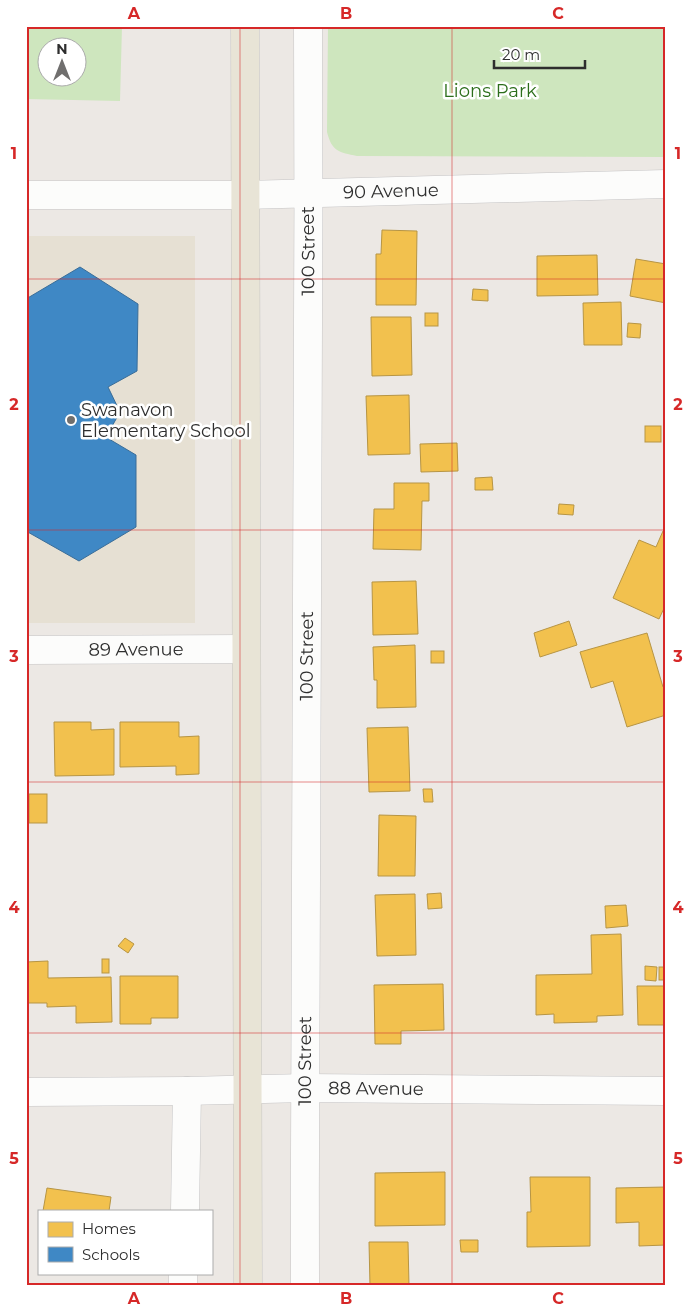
<svg xmlns="http://www.w3.org/2000/svg" width="692" height="1312" viewBox="0 0 692 1312" font-family="Montserrat,sans-serif">
  <style>
    .education { fill: #e6e0d3 }
    .green { fill: #cee6be; fill-rule: evenodd }
    .homes { fill: #f2c14e; stroke: #b79544 }
    .schools { fill: #3f88c5; stroke: #3a6d98 }
    .lines { fill: none; stroke-linecap: round; stroke-linejoin: round }
    .minor-casing { stroke: #c5c4c5; stroke-width: 29 }
    .major-casing { stroke: #c6c5c4; stroke-width: 29 }
    .minor { stroke: #fcfcfb; stroke-width: 28 }
    .major { stroke: #e8e4d6; stroke-width: 28 }
    .grid { fill: none; stroke: #d62828; stroke-width: 1; stroke-opacity: 0.55 }
    .poi-dot { fill: #706f6e; stroke: #fff; stroke-width: 2 }
    .labels { text-anchor: middle; dominant-baseline: central; stroke-width: 5; stroke-linejoin: round; paint-order: stroke }
    .park-label { font-size: 18px; fill: #2c6e1b; stroke: #fff }
    .street-label { font-size: 18px; fill: #2e2e2e; stroke: #fff }
    .poi-label { font-size: 18px; fill: #2e2e2e; stroke: #fff; text-anchor: start }
    .neatline { fill: none; stroke: #d62828; stroke-width: 2 }
    .grid-label { font-size: 16px; text-anchor: middle; font-weight: bold; fill: #d62828 }
  </style>
  <rect width="100%" height="100%" fill="#ece8e4"/>
  <rect class="education" x="26" y="236" width="169" height="387"/>
  <g class="green">
    <path d="M26 26H122L120 101 26 99ZM48 48H78V78H48Z"/>
    <path d="M328 26H666V157L357 156C339 152 332 152 327 132Z"/>
  </g>
  <g class="homes">
    <polygon points="382,230 417,231 416,305 376,305 376,254 381,254"/>
    <polygon points="597,255 598,295 537,296 537,256"/>
    <polygon points="636,259 666,264 666,303 630,296"/>
    <polygon points="473,289 488,290 488,301 472,300"/>
    <polygon points="621,302 622,345 584,345 583,303"/>
    <rect x="425" y="313" width="13" height="13"/>
    <polygon points="371,317 411,317 412,375 372,376"/>
    <polygon points="628,323 641,324 640,338 627,337"/>
    <polygon points="409,395 410,454 368,455 366,396"/>
    <rect x="645" y="426" width="16" height="16"/>
    <polygon points="457,443 458,471 421,472 420,444"/>
    <polygon points="492,477 493,490 475,490 475,478"/>
    <polygon points="394,483 429,483 429,501 422,501 421,550 373,549 374,509 394,509"/>
    <polygon points="559,504 574,505 573,515 558,514"/>
    <polygon points="663,531 666,532 666,604 659,619 613,598 639,540 656,547"/>
    <polygon points="416,581 418,634 373,635 372,582"/>
    <polygon points="569,621 577,645 540,657 534,633"/>
    <polygon points="647,633 663,687 666,686 666,715 627,727 613,681 591,688 580,652"/>
    <polygon points="415,645 416,707 377,708 377,680 374,680 373,647"/>
    <rect x="431" y="651" width="13" height="12"/>
    <polygon points="54,722 91,722 91,730 114,729 114,775 55,776"/>
    <polygon points="120,722 179,722 179,737 199,736 199,774 176,775 176,766 120,767"/>
    <polygon points="408,727 410,791 369,792 367,728"/>
    <polygon points="423,789 432,789 433,802 424,802"/>
    <rect x="29" y="794" width="18" height="29"/>
    <polygon points="379,815 416,816 415,876 378,876"/>
    <polygon points="441,893 442,908 428,909 427,894"/>
    <polygon points="415,894 416,955 377,956 375,895"/>
    <polygon points="626,905 628,926 606,928 605,906"/>
    <polygon points="621,934 623,1015 597,1016 597,1022 554,1023 554,1014 536,1015 536,975 592,974 591,935"/>
    <polygon points="125,938 134,944 128,953 118,946"/>
    <rect x="102" y="959" width="7" height="14"/>
    <polygon points="48,961 48,978 111,977 112,1022 76,1023 76,1006 47,1007 47,1003 27,1003 26,962"/>
    <polygon points="645,966 657,967 656,981 645,980"/>
    <rect x="659" y="967" width="7" height="13"/>
    <polygon points="120,976 178,976 178,1018 151,1018 151,1024 120,1024"/>
    <polygon points="443,984 444,1030 401,1031 401,1044 375,1044 374,985"/>
    <polygon points="637,986 666,986 666,1025 638,1025"/>
    <polygon points="445,1172 445,1225 375,1226 375,1173"/>
    <polygon points="530,1177 590,1177 590,1246 527,1247 527,1212 531,1212"/>
    <polygon points="666,1187 666,1245 639,1246 639,1222 616,1223 616,1188"/>
    <polygon points="47,1188 111,1197 109,1211 43,1211"/>
    <polygon points="460,1240 478,1240 478,1252 461,1252"/>
    <polygon points="369,1242 408,1242 409,1286 370,1286"/>
  </g>
  <polygon class="schools" points="80,267 138,304 137,371 108,387 120,412 111,428 109,439 136,455 136,527 79,561 26,531 26,299"/>
  <g class="lines">
    <defs>
      <g id="minor">
        <path id="s1" d="M26 195H245L666 184"/>
        <path id="s2" d="M26 650 246 649"/>
        <path id="s3" d="M26 1092 187 1091 305 1088 666 1091"/>
        <polyline points="185,1211 187,1091"/>
        <polyline points="183,1286 183,1273"/>
        <path id="s4" d="M305 1286C304 866 310 446 308 26"/>
      </g>
      <polyline id="major" points="245,26 248,1286"/>
    </defs>
    <use href="#minor" class="minor-casing"/>
    <use href="#major" class="major-casing"/>
    <use href="#minor" class="minor"/>
    <use href="#major" class="major"/>
  </g>
  <path class="grid" d="M240 26V1286M452 26V1286M26 279H666M26 530H666M26 782H666M26 1033H666"/>
  <circle class="poi-dot" cx="71" cy="420" r="5"/>
  <g class="labels">
    <g class="park-label">
      <text x="490" y="91">Lions Park</text>
    </g>
    <g class="street-label">
      <text stroke="none"><textPath href="#s1" startOffset="365">90 Avenue</textPath></text>
      <text stroke="none"><textPath href="#s4" startOffset="1035">100 Street</textPath></text>
      <text stroke="none"><textPath href="#s2" startOffset="110">89 Avenue</textPath></text>
      <text stroke="none"><textPath href="#s4" startOffset="630">100 Street</textPath></text>
      <text stroke="none"><textPath href="#s4" startOffset="225">100 Street</textPath></text>
      <text stroke="none"><textPath href="#s3" startOffset="350">88 Avenue</textPath></text>
    </g>
    <g class="poi-label">
      <text x="81" y="410">Swanavon<tspan x="81" dy="21">Elementary School</tspan></text>
    </g>
  </g>
  <rect width="692" height="1312" fill="none" stroke="#ffffff" stroke-width="55"/>
  <rect x="38" y="1210" width="175" height="65" fill="#ffffff" stroke="#ababab"/>
  <rect x="48" y="1222" width="25" height="15" fill="#f2c14e" stroke="#ababab"/>
  <text x="82" y="1234" font-size="15" fill="#2e2e2e">Homes</text>
  <rect x="48" y="1247" width="25" height="15" fill="#3f88c5" stroke="#ababab"/>
  <text x="82" y="1260" font-size="15" fill="#2e2e2e">Schools</text>
  <g transform="translate(62 62)"><circle r="24" fill="#ffffff" stroke="#ababab"/>
  <path d="M0-4L9 19L0 12L-9 19Z" fill="#706f6e"/>
  <text y="-8" font-size="14" font-weight="bold" text-anchor="middle" fill="#2e2e2e">N</text>
  </g>
  <path d="M494 60v8h91v-8" fill="none" stroke="#2e2e2e" stroke-width="2.5"/>
  <text x="502" y="60" font-size="15" fill="#2e2e2e" stroke="#ffffff" stroke-width="4" paint-order="stroke">20 m</text>
  <rect x="28" y="28" width="636" height="1256" class="neatline"/>
  <g class="grid-label">
    <text x="134" y="19">A</text>
    <text x="346" y="19">B</text>
    <text x="558" y="19">C</text>
    <text x="14" y="159">1</text>
    <text x="678" y="159">1</text>
    <text x="14" y="410">2</text>
    <text x="678" y="410">2</text>
    <text x="14" y="662">3</text>
    <text x="678" y="662">3</text>
    <text x="14" y="913">4</text>
    <text x="678" y="913">4</text>
    <text x="14" y="1164">5</text>
    <text x="678" y="1164">5</text>
    <text x="134" y="1304">A</text>
    <text x="346" y="1304">B</text>
    <text x="558" y="1304">C</text>
  </g>
</svg>
